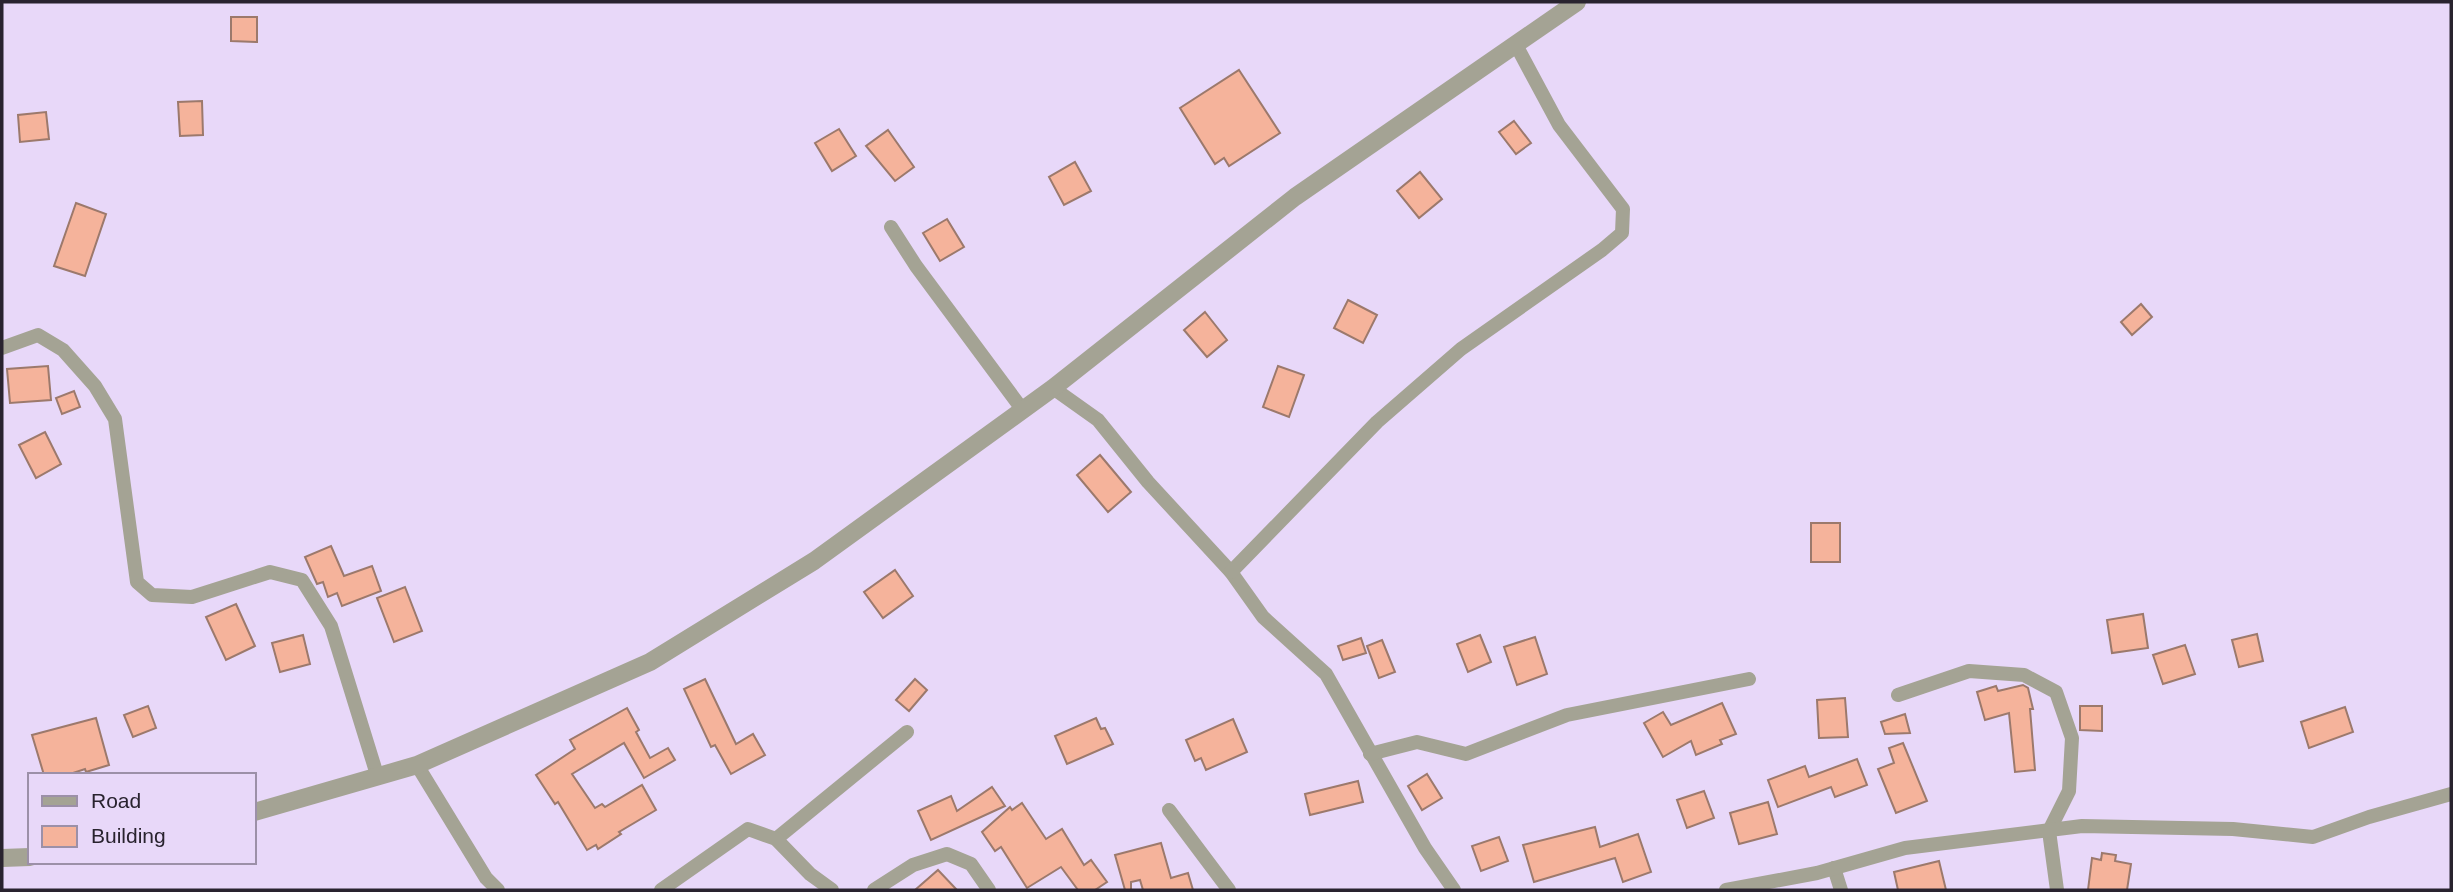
<svg xmlns="http://www.w3.org/2000/svg" width="2453" height="892" viewBox="0 0 2453 892" font-family="Arial,sans-serif">
  <style>
    .building { fill: #f5b39b; stroke: #9c796c; stroke-width: 2 }
    .lines { fill: none; stroke-linecap: round; stroke-linejoin: round }
    .minor { stroke: #a4a394; stroke-width: 14 }
    .tertiary { stroke: #a4a394; stroke-width: 18 }
  </style>
  <rect width="100%" height="100%" fill="#e8d8f9"/>
  <g class="building">
    <polygon points="231,17 257,17 257,42 231,41"/>
    <polygon points="1239,70 1280,133 1229,166 1224,158 1215,164 1180,108"/>
    <polygon points="202,101 203,135 180,136 178,102"/>
    <polygon points="46,112 49,139 20,142 18,115"/>
    <polygon points="1514,121 1531,143 1516,154 1499,132"/>
    <polygon points="839,129 856,156 832,171 815,143"/>
    <polygon points="888,130 914,167 895,181 866,146"/>
    <polygon points="1075,162 1091,191 1064,205 1049,177"/>
    <polygon points="1420,172 1442,199 1419,218 1397,191"/>
    <polygon points="76,203 106,214 85,276 54,266"/>
    <polygon points="947,219 964,247 940,261 923,233"/>
    <polygon points="1348,300 1377,315 1363,343 1334,328"/>
    <polygon points="2141,304 2152,317 2132,335 2121,322"/>
    <polygon points="1205,312 1227,340 1207,357 1184,330"/>
    <polygon points="48,366 51,400 10,403 7,369"/>
    <polygon points="1278,366 1304,375 1289,417 1263,407"/>
    <polygon points="74,391 80,407 62,414 56,398"/>
    <polygon points="45,432 61,464 36,478 19,445"/>
    <polygon points="1100,455 1131,492 1108,512 1077,475"/>
    <rect x="1811" y="523" width="29" height="39"/>
    <polygon points="331,546 344,576 372,566 381,591 342,606 337,593 328,597 323,582 317,584 305,557"/>
    <polygon points="895,570 913,596 883,618 864,592"/>
    <polygon points="405,587 422,631 394,642 377,598"/>
    <polygon points="236,604 255,646 226,660 206,617"/>
    <polygon points="2143,614 2148,648 2112,653 2107,620"/>
    <polygon points="2257,634 2263,661 2239,667 2232,640"/>
    <polygon points="303,635 310,664 280,672 272,643"/>
    <polygon points="1480,635 1491,662 1468,672 1457,644"/>
    <polygon points="1535,637 1547,674 1517,685 1504,647"/>
    <polygon points="1361,638 1366,653 1343,660 1338,646"/>
    <polygon points="1382,640 1395,672 1379,678 1367,646"/>
    <polygon points="2185,645 2195,674 2163,684 2153,655"/>
    <polygon points="705,679 736,744 753,734 765,755 731,774 715,745 711,747 684,689"/>
    <polygon points="915,679 927,690 909,711 896,700"/>
    <polygon points="2023,685 2028,688 2033,709 2030,709 2035,770 2015,772 2009,713 1985,720 1977,692 1996,686 1998,691"/>
    <polygon points="1845,698 1848,737 1819,738 1817,700"/>
    <polygon points="1722,703 1736,734 1720,740 1722,744 1696,755 1691,741 1663,757 1644,723 1663,712 1671,725"/>
    <polygon points="148,706 156,728 133,737 124,715"/>
    <polygon points="2080,706 2102,706 2102,731 2080,730"/>
    <polygon points="2345,707 2353,732 2309,748 2301,722"/>
    <polygon points="627,708 639,730 636,732 650,758 668,748 675,760 644,778 624,743 572,774 595,808 602,804 605,807 642,785 656,810 619,832 621,834 598,849 596,845 587,850 558,802 555,804 536,775 575,749 570,740"/>
    <polygon points="1905,714 1910,733 1885,734 1881,722"/>
    <polygon points="96,718 109,765 86,772 85,769 67,775 44,775 32,735"/>
    <polygon points="1096,718 1101,729 1105,728 1113,744 1067,764 1055,736"/>
    <polygon points="1233,719 1247,752 1206,770 1201,758 1195,761 1186,740"/>
    <polygon points="1903,743 1927,801 1896,813 1878,769 1894,763 1889,748"/>
    <polygon points="1857,759 1867,785 1835,797 1831,787 1778,807 1768,780 1805,766 1809,777"/>
    <polygon points="1427,774 1442,798 1422,810 1408,786"/>
    <polygon points="1358,781 1363,802 1310,815 1305,794"/>
    <polygon points="992,787 1005,806 931,840 918,811 951,796 957,811"/>
    <polygon points="1704,791 1714,818 1687,828 1677,800"/>
    <polygon points="1768,802 1777,834 1739,844 1730,813"/>
    <polygon points="1022,803 1046,839 1062,829 1084,865 1091,860 1107,882 1095,890 1078,890 1061,867 1027,888 1001,847 995,851 982,832 1010,807 1012,810"/>
    <polygon points="1595,827 1600,847 1638,834 1651,872 1623,882 1615,858 1534,882 1523,845"/>
    <polygon points="1499,837 1508,861 1481,871 1472,846"/>
    <polygon points="1161,843 1171,878 1188,873 1193,890 1143,890 1140,880 1131,882 1131,890 1125,890 1115,855"/>
    <polygon points="2102,853 2116,855 2115,861 2131,864 2127,890 2088,890 2092,858 2101,860"/>
    <polygon points="1939,861 1946,890 1898,890 1894,872"/>
    <polygon points="938,870 957,890 915,890"/>
  </g>
  <g class="lines">
    <g class="minor">
      <polyline points="891,227 916,266 1022,409"/>
      <polyline points="2,348 38,335 63,350 95,386 115,419 137,582 152,595 192,597 270,572 302,580 331,626 378,778"/>
      <polyline points="1053,388 1098,420 1148,482 1231,572 1263,617 1326,674 1425,848 1454,890"/>
      <polyline points="1231,572 1377,422 1461,349 1602,250 1622,233 1623,209 1559,125 1516,45"/>
      <polyline points="1898,695 1969,671 2024,675 2056,692 2072,738 2069,791 2049,831 2057,890"/>
      <polyline points="1370,754 1417,742 1466,754 1567,715 1749,679"/>
      <polyline points="417,765 486,878 498,890"/>
      <polyline points="1169,810 1229,890"/>
      <polyline points="776,839 907,732"/>
      <polyline points="1834,868 1841,890"/>
      <polyline points="661,890 748,829 776,839 810,874 832,890"/>
      <polyline points="874,890 913,865 947,854 971,864 989,890"/>
      <polyline points="1726,890 1817,873 1905,848 2082,826 2233,829 2313,837 2369,817 2451,794"/>
    </g>
    <g class="tertiary">
      <polyline points="254,812 417,765 650,662 814,561 1053,388 1295,197 1577,2"/>
      <polyline points="2,858 30,857"/>
    </g>
  </g>
  <rect width="2453" height="892" fill="none" stroke="#29232f" stroke-width="7"/>
  <rect x="28" y="773" width="228" height="91" fill="#e8d8f9" stroke="#9c90a8" stroke-width="2"/>
  <rect x="42" y="796" width="35" height="10" fill="#a4a394" stroke="#9c90a8" stroke-width="2"/>
  <text x="91" y="808" font-size="21" fill="#29232f">Road</text>
  <rect x="42" y="826" width="35" height="21" fill="#f5b39b" stroke="#9c90a8" stroke-width="2"/>
  <text x="91" y="843" font-size="21" fill="#29232f">Building</text>
</svg>
